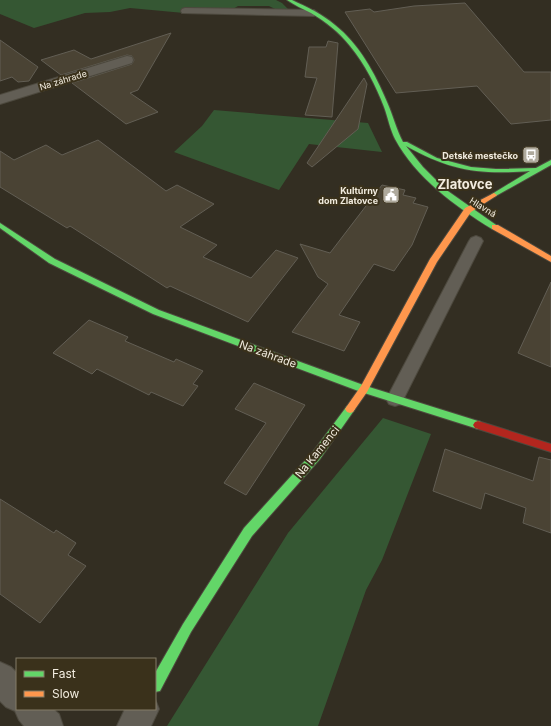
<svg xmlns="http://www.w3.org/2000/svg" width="551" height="726" viewBox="0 0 551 726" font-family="Inter,sans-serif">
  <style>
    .green { fill: #355733 }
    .building { fill: #4a4334; stroke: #625e54 }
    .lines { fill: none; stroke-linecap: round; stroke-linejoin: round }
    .lane-casing { stroke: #4d493e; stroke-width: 2 }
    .street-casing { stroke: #4d493e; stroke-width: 2 }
    .fast-casing { stroke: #4d493e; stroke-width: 2 }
    .slow-casing { stroke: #4d493e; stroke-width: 2 }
    .jam-casing { stroke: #4d493e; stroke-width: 2 }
    .lane { fill: #625e55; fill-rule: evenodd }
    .street { fill: #625e55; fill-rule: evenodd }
    .fast { fill: #63d668; fill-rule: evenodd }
    .slow { fill: #ff974d; fill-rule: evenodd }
    .jam { fill: #b3261e; fill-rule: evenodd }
    .labels { text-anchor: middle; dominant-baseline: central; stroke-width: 4; stroke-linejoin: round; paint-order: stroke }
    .far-street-label { font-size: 9px; fill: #f2ecdf; stroke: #3a311b }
    .far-poi-label { font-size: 9px; font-weight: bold; fill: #f2ecdf; stroke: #3a311b; text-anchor: end }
    .street-label { font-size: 11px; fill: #f2ecdf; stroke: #3a311b }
    .far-district-label { font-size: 13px; font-weight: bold; fill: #f2ecdf; stroke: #3a311b }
  </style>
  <rect width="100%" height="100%" fill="#332e22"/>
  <g class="green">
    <polygon points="0,0 276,0 282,3 291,12 279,11 269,6 238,6 231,10 184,13 130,8 110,12 85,13 34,28 0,14"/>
    <polygon points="214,110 368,123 382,152 309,144 279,190 174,152 202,126"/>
    <polygon points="383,418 431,434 382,560 366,590 318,726 167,726 288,533"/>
  </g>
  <g class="building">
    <polygon points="465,3 524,72 551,72 551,120 511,124 477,86 396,93 345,12 370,9 374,12 414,6"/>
    <polygon points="171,33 138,90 130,93 158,112 126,124 72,83 132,64 134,60 132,56 127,55 61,75 41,60 74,50 91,59"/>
    <polygon points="0,40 38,67 29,81 18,82 12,77 0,81"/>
    <polygon points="328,41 338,43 332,117 305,115 317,78 305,77 309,47 326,47"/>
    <polygon points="364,78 367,84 358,129 312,167 307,163"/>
    <polygon points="98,140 166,191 177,185 214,204 180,227 217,245 203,257 251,278 276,250 298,258 248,322 170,286 167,288 70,226 67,228 0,187 0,151 14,160 46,145 62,155"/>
    <polygon points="382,185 405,190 403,195 416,198 413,203 428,207 412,245 394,271 374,264 339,315 360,322 344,351 292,332 328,284 318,277 300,244 330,253"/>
    <polygon points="551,282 551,367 518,353"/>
    <polygon points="89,320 128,337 125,341 174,362 176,359 203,371 193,384 198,386 183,406 151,392 149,395 97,369 92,374 53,353"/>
    <polygon points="254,383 305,405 246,495 224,483 266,423 235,409"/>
    <polygon points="445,449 533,481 539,457 551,460 551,533 523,523 526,508 485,493 481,509 433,491"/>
    <polygon points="0,499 54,533 56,530 76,543 68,555 86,566 40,623 0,594"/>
  </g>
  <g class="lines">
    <defs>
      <g id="lane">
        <polygon points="185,8 314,10 318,13 314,16 182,13 181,11 182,9"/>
        <polygon points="476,236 481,238 483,241 401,404 395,406 389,404 386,399 389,394 469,241 471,238"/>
      </g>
      <g id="street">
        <polygon points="127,56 132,57 133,60 132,63 0,104 0,95"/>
        <polygon points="0,662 11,667 17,673 17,709 53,709 59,714 63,726 24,726 19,720 15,711 6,707 0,701"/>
        <polygon points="155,699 159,709 151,726 117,726 125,709 155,709"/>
      </g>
      <g id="fast">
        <path d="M287 0H292C307 7 322 14 335 25 359 44 375 73 387 102 393 115 396 129 403 142H407L437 158 471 167 496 169 536 168 551 160V165L494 197 491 195 492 194 530 171C480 175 451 171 406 146L423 167 445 189 499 227 495 229H492C455 206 416 178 395 139 390 129 388 118 384 107 376 86 365 64 350 46 339 32 326 22 311 13 303 9 294 5 287 0Z"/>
        <polygon points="0,223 55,259 159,310 366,386 478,421 481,422 483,425 481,428 478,429 361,392 153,314 49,263 0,228"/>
        <polygon points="350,405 353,406 355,409 353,412 320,459 252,536 191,632 160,691 155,692 155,673 183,624 244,528 312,453 347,406"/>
      </g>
      <g id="slow">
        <polygon points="494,193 497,195 496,196 471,212 437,262 367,392 353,412 350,413 347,412 345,409 347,406 361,386 430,259 465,208"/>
        <polygon points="492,225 498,225 551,256 551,262 492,229"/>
      </g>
      <polygon id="jam" points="478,421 551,444 551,452 475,428 473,425 475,422"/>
    </defs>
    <use href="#lane" class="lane-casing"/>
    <use href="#street" class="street-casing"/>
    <use href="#fast" class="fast-casing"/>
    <use href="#slow" class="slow-casing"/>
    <use href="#jam" class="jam-casing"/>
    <use href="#lane" class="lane"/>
    <use href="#street" class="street"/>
    <use href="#fast" class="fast"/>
    <use href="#slow" class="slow"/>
    <use href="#jam" class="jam"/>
  </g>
  <defs>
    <symbol id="bus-square" viewBox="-11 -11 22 22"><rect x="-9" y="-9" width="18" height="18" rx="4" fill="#afaa9d" stroke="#3a311b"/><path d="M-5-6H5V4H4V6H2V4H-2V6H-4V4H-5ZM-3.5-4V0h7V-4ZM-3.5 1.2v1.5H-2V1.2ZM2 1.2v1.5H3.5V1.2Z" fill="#fff"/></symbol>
    <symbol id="civic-square" viewBox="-11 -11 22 22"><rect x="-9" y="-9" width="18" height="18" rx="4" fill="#afaa9d" stroke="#3a311b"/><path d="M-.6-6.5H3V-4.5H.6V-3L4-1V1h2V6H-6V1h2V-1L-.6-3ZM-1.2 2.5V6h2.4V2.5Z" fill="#fff"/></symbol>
  </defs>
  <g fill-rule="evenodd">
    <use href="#bus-square" x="521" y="145" width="20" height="20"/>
    <use href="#civic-square" x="381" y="185" width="20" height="20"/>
  </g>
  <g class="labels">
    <g class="far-street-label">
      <text transform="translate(63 80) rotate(-17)">Na záhrade</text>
      <text transform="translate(483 207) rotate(31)">Hlavná</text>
    </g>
    <g class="far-poi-label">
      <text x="518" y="155">Detské mestečko</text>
      <text x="378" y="190">Kultúrny<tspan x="378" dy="10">dom Zlatovce</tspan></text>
    </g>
    <g class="street-label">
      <text transform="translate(268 354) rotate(20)">Na záhrade</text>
      <text transform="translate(317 452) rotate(-51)">Na Kamenci</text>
    </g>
    <g class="far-district-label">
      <text x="465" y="184">Zlatovce</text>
    </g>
  </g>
  <rect x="16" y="658" width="140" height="52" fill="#3a311b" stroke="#847c69"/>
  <rect x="24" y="671" width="20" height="6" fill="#63d668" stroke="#847c69"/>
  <text x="52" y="678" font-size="12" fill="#f2ecdf">Fast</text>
  <rect x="24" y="691" width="20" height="6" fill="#ff974d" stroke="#847c69"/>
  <text x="52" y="698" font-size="12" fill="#f2ecdf">Slow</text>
</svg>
